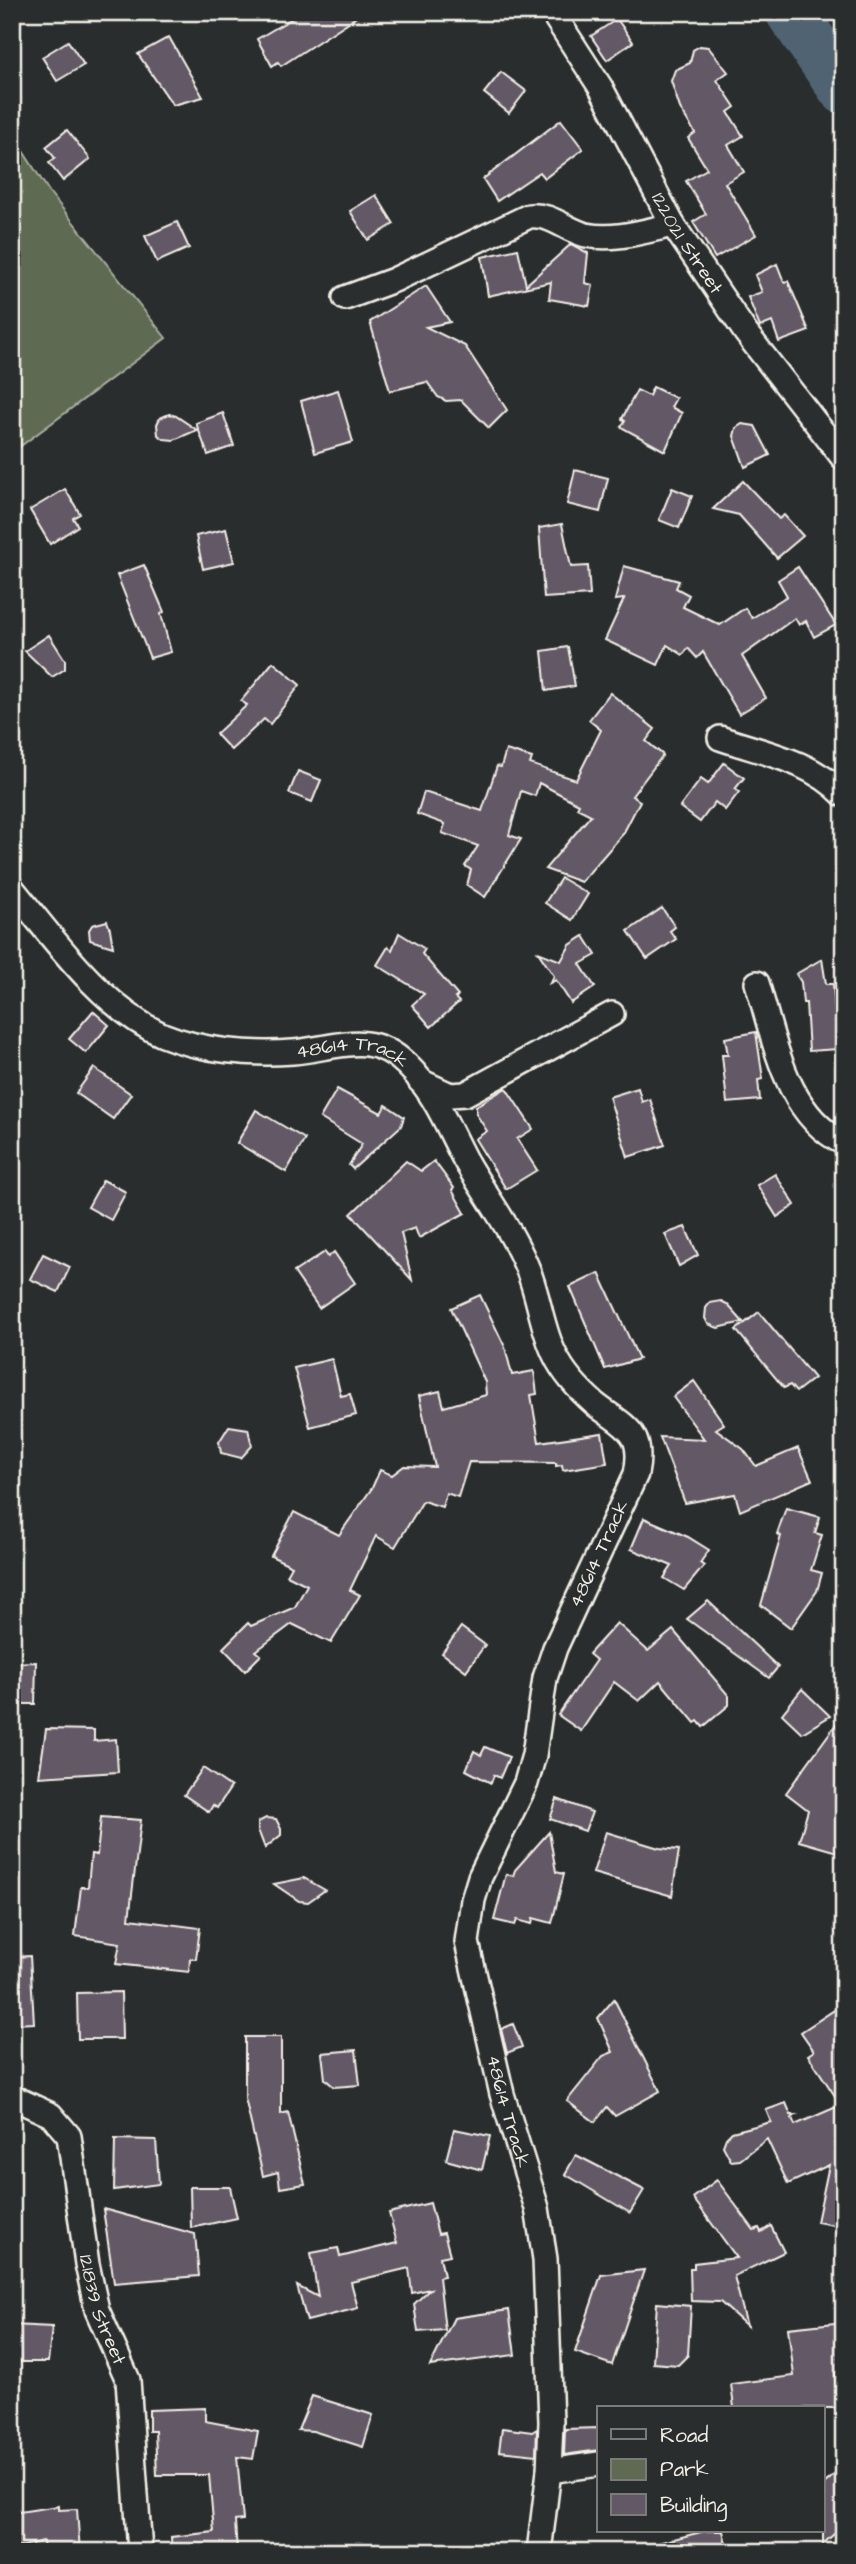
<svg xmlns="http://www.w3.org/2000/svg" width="856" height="2564" viewBox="0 0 856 2564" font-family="'Architects Daughter',sans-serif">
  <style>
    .green { fill: #5e6a52; stroke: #a9ae9d; stroke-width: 2 }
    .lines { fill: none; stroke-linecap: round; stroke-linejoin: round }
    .river { stroke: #4f6473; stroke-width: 51 }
    .building { fill: #635866; stroke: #f4f1e8; stroke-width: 2 }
    .street-casing { stroke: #f4f1e8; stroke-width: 28 }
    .street { stroke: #2a2d2e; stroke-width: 23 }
    .labels { text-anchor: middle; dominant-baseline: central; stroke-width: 5; stroke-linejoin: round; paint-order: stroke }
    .street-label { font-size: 19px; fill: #f4f1e8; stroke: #2a2d2e }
  </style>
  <rect width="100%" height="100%" fill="#2a2d2e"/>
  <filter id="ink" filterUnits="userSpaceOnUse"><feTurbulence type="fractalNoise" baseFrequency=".0143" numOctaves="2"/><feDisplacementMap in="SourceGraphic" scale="14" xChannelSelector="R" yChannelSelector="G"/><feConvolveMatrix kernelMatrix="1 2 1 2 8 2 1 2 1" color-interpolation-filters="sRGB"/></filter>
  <g filter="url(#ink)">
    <polygon class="green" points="12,134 50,193 166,338 18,448 12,438"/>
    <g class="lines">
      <polyline class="river" points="791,12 844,89"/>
    </g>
    <g class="building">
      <polygon points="303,12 364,12 281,66 278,62 272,66 257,39"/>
      <polygon points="617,19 633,42 607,60 591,36"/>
      <polygon points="169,37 203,97 173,105 138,54"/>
      <polygon points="68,41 84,65 57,81 42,57"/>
      <polygon points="700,46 708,47 728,72 717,80 735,107 728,112 743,136 728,145 744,172 725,183 756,235 715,258 693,222 706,214 686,181 707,169 688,138 695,133 680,108 671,81 675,70 690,63 693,50"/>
      <polygon points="501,72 526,91 509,113 484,93"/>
      <polygon points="561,120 583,149 545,178 540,172 497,201 483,179"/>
      <polygon points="67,130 90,159 63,181 49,163 55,158 46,147"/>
      <polygon points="376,195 394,224 368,240 350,211"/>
      <polygon points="177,222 189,248 157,262 145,236"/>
      <polygon points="571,244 588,253 585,283 593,285 589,306 549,299 551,282 488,296 482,257 518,249 526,285"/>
      <polygon points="777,264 784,282 788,281 809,331 779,342 772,322 760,327 748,297 762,292 755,275"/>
      <polygon points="426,286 450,322 426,327 465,346 507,410 489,428 461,400 446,401 438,397 427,382 390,391 370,322"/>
      <polygon points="653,387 676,398 671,407 682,413 665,451 621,427 625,421 622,419 637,390 649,396"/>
      <polygon points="338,390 353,442 315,453 301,401"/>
      <polygon points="223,413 234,446 208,455 196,423"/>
      <polygon points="169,414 176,416 197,430 174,440 164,439 158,435 157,424 160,418"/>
      <polygon points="742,424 755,426 770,455 745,467 734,436 736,428"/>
      <polygon points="575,470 608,478 600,512 567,504"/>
      <polygon points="743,481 779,519 784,515 803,536 777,558 739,515 713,509"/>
      <polygon points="672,488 692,496 679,528 659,520"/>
      <polygon points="65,489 80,514 73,518 78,526 50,544 30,510"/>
      <polygon points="562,524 571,567 588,566 590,595 544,598 539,528"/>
      <polygon points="226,529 234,562 203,569 196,536"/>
      <polygon points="144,565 164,612 161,614 171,652 150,658 117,575"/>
      <polygon points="624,566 679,581 676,588 689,595 683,607 720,625 745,608 752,618 787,596 778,580 798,567 836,625 814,637 806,621 799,625 795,618 742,656 766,698 739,714 703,652 697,658 688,648 683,655 667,645 658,665 605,640 624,599 615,600"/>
      <polygon points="49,635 65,660 65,669 52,677 25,651"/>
      <polygon points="568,647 575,686 546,691 542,651"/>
      <polygon points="273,662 300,685 270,724 264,719 231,750 216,734 247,705 241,701"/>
      <polygon points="610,693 655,729 646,741 663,755 632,796 640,801 623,834 581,882 545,869 591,815 577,808 579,804 539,783 535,796 521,791 509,835 521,839 485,897 467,885 471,870 465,866 478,846 442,833 445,824 417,814 424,792 482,811 497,766 501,767 506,750 532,758 530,764 576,780 601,730 589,720"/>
      <polygon points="724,763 744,778 735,789 739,792 725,810 715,802 700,822 680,807 701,779 708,784"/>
      <polygon points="298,771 321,780 312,802 289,793"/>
      <polygon points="561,878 588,894 572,920 545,903"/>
      <polygon points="662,908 675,927 670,931 676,939 647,959 628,931"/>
      <polygon points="107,921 110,929 113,947 90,940 89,930 92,925"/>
      <polygon points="399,933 425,949 422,954 458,996 455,998 459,1002 431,1027 412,1005 424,994 377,965 388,947 392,950"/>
      <polygon points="584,936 596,955 580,964 595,987 571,1003 556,980 550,983 554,976 538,952 561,961 570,945"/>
      <polygon points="822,959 826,984 833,984 838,1049 809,1051 806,1003 803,1003 801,982 796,974"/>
      <polygon points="93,1011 109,1025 86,1053 69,1039"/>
      <polygon points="756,1032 763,1079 758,1080 760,1100 727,1103 722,1055 728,1055 725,1038"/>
      <polygon points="94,1068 131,1094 113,1119 76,1093"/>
      <polygon points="506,1088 533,1129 517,1139 537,1170 506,1189 475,1139 487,1131 476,1114 476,1106"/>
      <polygon points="638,1088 642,1102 650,1099 665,1145 628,1157 609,1097"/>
      <polygon points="337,1089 381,1113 386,1105 404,1117 401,1126 353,1169 349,1165 362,1144 320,1118"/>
      <polygon points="256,1110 305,1139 286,1172 237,1143"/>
      <polygon points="406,1161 421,1171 434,1161 454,1188 452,1190 465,1213 419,1238 415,1228 401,1233 412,1280 351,1214"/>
      <polygon points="775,1174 795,1205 777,1217 757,1185"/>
      <polygon points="103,1180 126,1192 111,1220 88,1207"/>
      <polygon points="685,1227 698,1255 679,1266 665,1234"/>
      <polygon points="325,1252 328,1257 334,1252 355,1283 319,1308 294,1272"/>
      <polygon points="43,1254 70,1267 58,1292 30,1279"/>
      <polygon points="599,1273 639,1359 605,1369 570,1287"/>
      <polygon points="480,1295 505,1347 512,1375 534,1371 537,1394 531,1395 539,1442 602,1433 607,1463 563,1470 562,1465 556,1466 556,1463 469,1462 458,1497 446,1493 442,1507 423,1501 395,1547 376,1536 350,1590 360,1595 331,1643 292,1624 256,1651 261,1655 245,1671 223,1648 248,1623 251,1626 295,1607 307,1585 287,1575 292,1566 271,1556 294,1512 339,1535 372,1488 380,1470 392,1475 404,1466 435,1467 419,1396 440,1391 444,1407 486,1395 485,1382 451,1308"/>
      <polygon points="721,1301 727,1304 743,1322 718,1328 708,1324 705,1318 706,1308 710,1303"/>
      <polygon points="759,1312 814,1378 796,1392 790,1385 784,1388 736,1330"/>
      <polygon points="332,1359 341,1396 350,1394 356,1415 310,1427 294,1368"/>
      <polygon points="694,1381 724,1424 716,1429 743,1449 756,1466 798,1448 812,1480 740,1511 735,1494 685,1503 660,1437 704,1439 673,1397"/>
      <polygon points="229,1426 248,1429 252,1446 241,1458 221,1453 219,1442"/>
      <polygon points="786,1508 820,1517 815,1533 822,1535 811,1570 822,1573 817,1591 791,1628 761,1605 781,1536 777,1534"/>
      <polygon points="644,1518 688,1537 709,1550 700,1563 704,1566 684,1590 664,1578 672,1566 631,1549"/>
      <polygon points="708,1601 778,1667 769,1678 687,1619"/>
      <polygon points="617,1623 648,1651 673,1630 729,1696 729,1705 703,1727 698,1721 695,1723 660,1681 639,1701 614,1682 581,1731 558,1715 596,1660 589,1654"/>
      <polygon points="461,1627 485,1645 466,1671 442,1653"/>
      <polygon points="36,1662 35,1704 12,1704 12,1663"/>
      <polygon points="802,1689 830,1716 802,1733 782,1714"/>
      <polygon points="844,1713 844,1854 799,1841 808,1810 786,1793"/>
      <polygon points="46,1729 94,1730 94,1741 116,1739 118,1772 39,1777"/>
      <polygon points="485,1747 509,1757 500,1778 494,1775 491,1783 466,1770 474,1751 481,1755"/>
      <polygon points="203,1768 231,1787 217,1808 213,1805 209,1812 184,1795"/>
      <polygon points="557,1799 592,1812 585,1831 550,1819"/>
      <polygon points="101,1817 141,1820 129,1919 200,1928 196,1959 190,1959 189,1972 116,1964 120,1943 75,1936 81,1887 88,1887 91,1854 97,1855"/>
      <polygon points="266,1818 276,1819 281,1829 281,1835 265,1848 258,1830 258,1822"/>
      <polygon points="549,1832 556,1872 564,1874 552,1923 533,1918 532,1924 517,1920 515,1925 494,1920 506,1874 513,1876 515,1870"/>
      <polygon points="606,1832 659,1848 679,1850 672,1896 593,1873"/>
      <polygon points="304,1878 325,1890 308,1902 299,1901 274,1884"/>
      <polygon points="30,1956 34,2023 12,2024 12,1957"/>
      <polygon points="121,1992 122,2039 78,2039 77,1993"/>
      <polygon points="614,1999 660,2091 615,2116 607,2107 595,2122 567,2101 603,2056 613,2052 598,2018"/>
      <polygon points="836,2009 844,2021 844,2227 817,2222 829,2165 788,2184 767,2139 740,2160 731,2161 723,2146 726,2138 732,2132 771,2122 766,2110 786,2103 791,2115 796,2115 792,2118 795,2125 841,2105 808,2055 814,2051 801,2032"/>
      <polygon points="513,2024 522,2047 507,2053 501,2029"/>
      <polygon points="245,2037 281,2037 281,2114 288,2112 305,2184 280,2188 278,2172 263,2176 245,2098"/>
      <polygon points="356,2050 360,2085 334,2087 325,2079 322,2053"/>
      <polygon points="454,2129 490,2136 482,2170 446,2160"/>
      <polygon points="115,2139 156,2140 159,2184 114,2190"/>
      <polygon points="576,2155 644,2190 630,2213 565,2174"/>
      <polygon points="717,2180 754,2230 759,2228 761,2232 771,2226 784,2252 734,2276 747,2326 720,2302 691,2301 690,2268 694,2268 694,2263 737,2258 693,2198"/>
      <polygon points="190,2187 230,2187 237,2218 191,2228"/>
      <polygon points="430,2203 438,2234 444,2233 450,2255 440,2257 444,2276 439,2277 445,2330 418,2332 414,2304 430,2289 412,2293 409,2268 351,2282 358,2308 307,2321 297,2286 318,2297 311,2253 338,2248 340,2257 397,2243 389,2213"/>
      <polygon points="103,2209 195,2234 199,2276 114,2283"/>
      <polygon points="644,2270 612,2365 575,2352 601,2275"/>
      <polygon points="657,2303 691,2306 688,2355 678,2365 653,2363"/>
      <polygon points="509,2310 515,2355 430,2366 454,2318"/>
      <polygon points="844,2322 844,2373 835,2373 837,2408 734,2408 731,2384 794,2376 788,2328"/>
      <polygon points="12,2325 52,2327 48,2362 12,2362"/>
      <polygon points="312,2396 373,2415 363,2447 313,2431 298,2430"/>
      <polygon points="205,2408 205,2421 258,2431 253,2459 237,2457 243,2520 235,2521 237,2552 172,2552 171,2537 214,2532 209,2475 157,2475 155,2431 149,2431 149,2410"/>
      <polygon points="502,2428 532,2432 537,2429 536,2455 499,2451"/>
      <polygon points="599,2428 599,2450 564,2455 565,2429"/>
      <polygon points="844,2466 844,2525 823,2544 823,2485"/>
      <polygon points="59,2506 59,2510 77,2509 80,2552 44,2552 43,2541 12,2549 12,2513"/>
      <polygon points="705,2531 723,2531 728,2552 655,2552 654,2544"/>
    </g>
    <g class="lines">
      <defs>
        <g id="street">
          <path id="s1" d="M552 12 601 88 673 225 746 333 844 459"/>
          <path d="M345 298 394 280 529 216C550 213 566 230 586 235 614 241 645 231 673 225"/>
          <path d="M720 738C766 754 809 760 844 795"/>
          <path id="s2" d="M12 888C52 937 103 1009 163 1035 202 1051 250 1055 293 1052 335 1049 370 1028 407 1065 434 1091 448 1128 465 1160 485 1195 510 1227 526 1265 539 1294 541 1327 555 1355 564 1374 579 1390 595 1404 624 1427 645 1430 636 1474L555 1648 545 1678 534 1755 526 1783 480 1877 473 1900 467 1942 502 2094 537 2208 545 2259 551 2422 549 2471 539 2552"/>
          <path d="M757 983C775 1040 785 1114 844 1143"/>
          <polyline points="420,1081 450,1095 465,1094 612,1014"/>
          <path id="s3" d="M12 2097 51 2115 69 2136 87 2264 97 2310 128 2380 140 2552"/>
          <polyline points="549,2471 599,2464"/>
        </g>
      </defs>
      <use href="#street" class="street-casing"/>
      <use href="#street" class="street"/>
    </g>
  </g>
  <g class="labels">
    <g class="street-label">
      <text stroke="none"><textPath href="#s1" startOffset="268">122021 Street</textPath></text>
      <text stroke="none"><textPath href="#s2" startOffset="406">48614 Track</textPath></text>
      <text transform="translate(599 1554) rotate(-65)">48614 Track</text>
      <text stroke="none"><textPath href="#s2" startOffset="1622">48614 Track</textPath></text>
      <text stroke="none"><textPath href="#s3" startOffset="248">121839 Street</textPath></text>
    </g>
  </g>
  <rect width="856" height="2564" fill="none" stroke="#2a2d2e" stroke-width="42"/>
  <rect x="21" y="21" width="814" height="2522" fill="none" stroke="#f4f1e8" stroke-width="2.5" filter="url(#ink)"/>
  <rect x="597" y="2406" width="228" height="126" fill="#2a2d2e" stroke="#7b7b78" stroke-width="2"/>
  <rect x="611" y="2429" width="35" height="10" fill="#2a2d2e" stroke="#7b7b78" stroke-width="2"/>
  <text x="660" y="2442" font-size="21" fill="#f4f1e8">Road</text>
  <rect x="611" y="2459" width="35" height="21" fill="#5e6a52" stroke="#7b7b78" stroke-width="2"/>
  <text x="660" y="2476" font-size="21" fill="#f4f1e8">Park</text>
  <rect x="611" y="2494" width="35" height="21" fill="#635866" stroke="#7b7b78" stroke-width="2"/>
  <text x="660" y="2512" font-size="21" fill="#f4f1e8">Building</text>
</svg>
